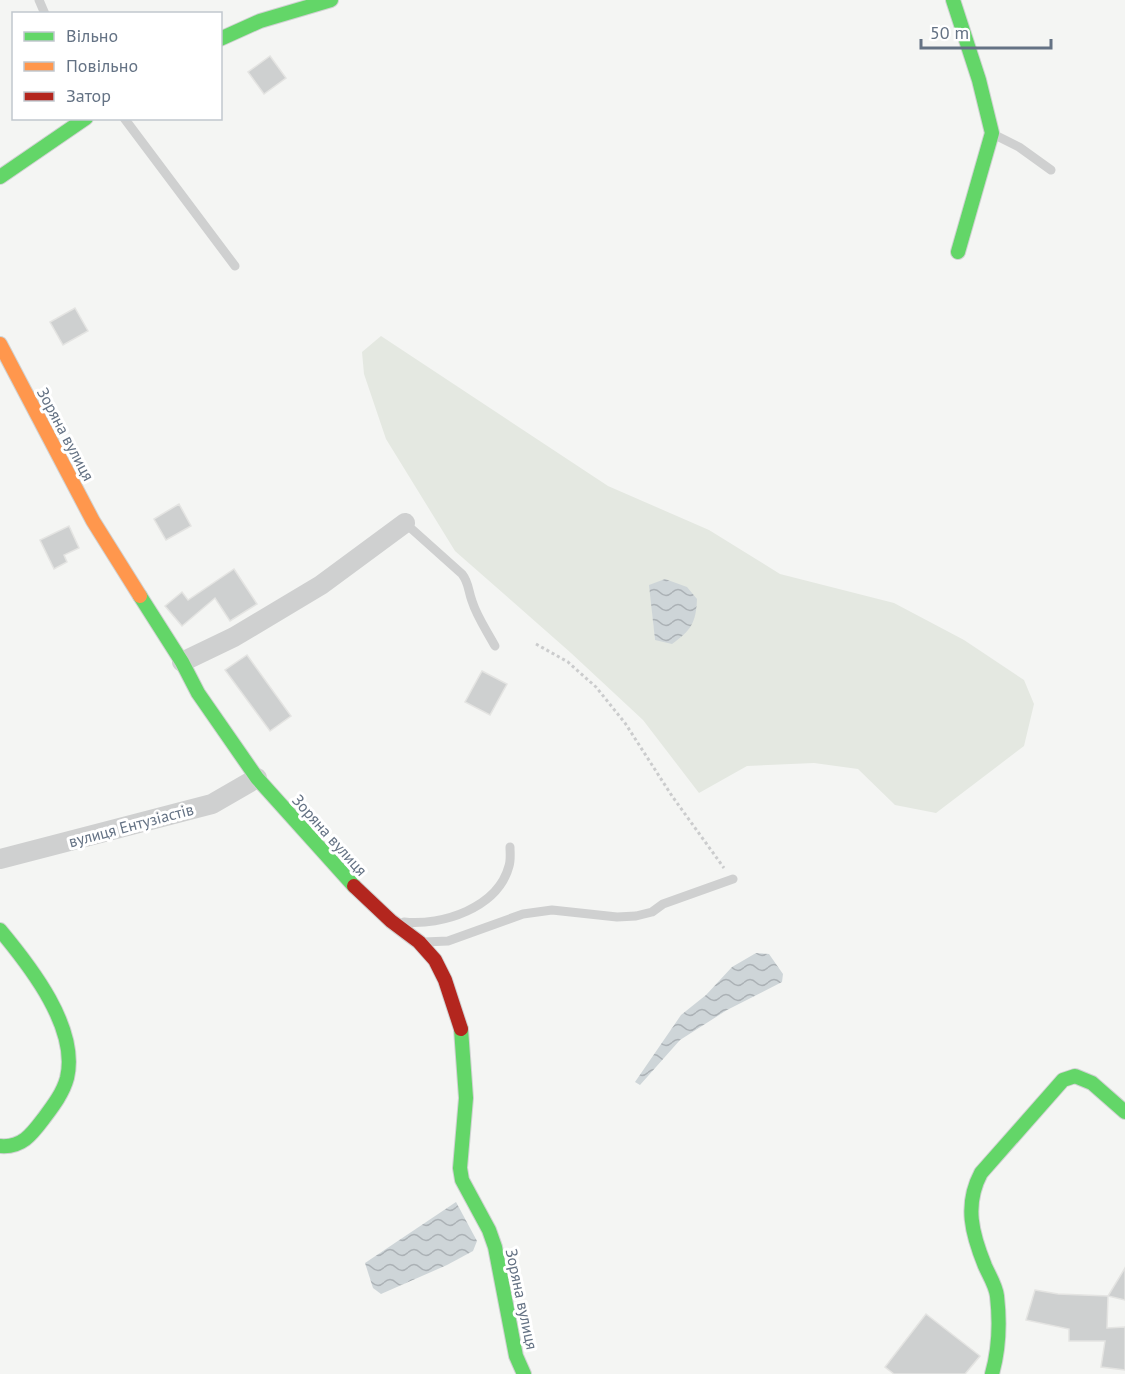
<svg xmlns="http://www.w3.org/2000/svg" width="1125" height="1374" viewBox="0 0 1125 1374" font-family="'PT Sans',sans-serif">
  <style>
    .grass { fill: #e4e8e1; fill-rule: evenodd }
    .water { fill: url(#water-waves) }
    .building { fill: #ced0d0; stroke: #e4e4e2; stroke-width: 1.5 }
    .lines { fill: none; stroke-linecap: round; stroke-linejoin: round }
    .fast-casing { stroke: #d0d2d2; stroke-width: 16 }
    .slow-casing { stroke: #d0d2d2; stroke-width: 16 }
    .jam-casing { stroke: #d0d2d2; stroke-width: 16 }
    .path { stroke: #cbcccd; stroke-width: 3; stroke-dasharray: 3 3; stroke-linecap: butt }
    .lane { stroke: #cfd0d0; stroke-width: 9 }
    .street { stroke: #cfd0d0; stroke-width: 20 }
    .fast { stroke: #63d668; stroke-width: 14 }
    .slow { stroke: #ff974d; stroke-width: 14 }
    .jam { stroke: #b3261e; stroke-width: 14 }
    .labels { text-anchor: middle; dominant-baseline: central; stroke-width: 6; stroke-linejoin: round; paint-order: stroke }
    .street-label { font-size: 16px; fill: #647284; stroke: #fff }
  </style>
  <defs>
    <pattern id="water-waves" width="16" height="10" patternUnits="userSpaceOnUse" patternTransform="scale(1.5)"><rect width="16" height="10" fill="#ced5d8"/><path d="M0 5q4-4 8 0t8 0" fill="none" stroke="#abb1b5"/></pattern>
  </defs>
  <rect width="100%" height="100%" fill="#f4f5f3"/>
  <path class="grass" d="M381 336 608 486 709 530 780 574 894 603 964 640 1024 680 1034 704 1024 746 936 813 895 805 858 769 814 763 747 766 699 793 643 720 571 653 455 551 386 439 364 374 362 352ZM687 587 655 640 652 607Z"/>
  <g class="water">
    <path d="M665 579 687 587 697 599C696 623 691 630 672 644L655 640 649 585Z"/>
    <polygon points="756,953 769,954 783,974 782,982 727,1010 680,1040 640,1085 635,1082 681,1015 706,995 732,967"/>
    <polygon points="456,1202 477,1241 473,1251 447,1265 381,1294 373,1288 365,1263"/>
  </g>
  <g class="building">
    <polygon points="270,56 286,78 264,94 248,72"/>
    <polygon points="75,308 88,331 63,345 50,322"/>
    <polygon points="179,504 191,526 166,540 154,519"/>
    <polygon points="69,526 79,548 64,555 67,562 54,569 40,540"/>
    <polygon points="234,569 257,604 230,621 215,598 182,626 165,606 182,592 188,600"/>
    <polygon points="247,655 291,716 270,731 225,670"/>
    <polygon points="482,671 507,684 490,715 465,702"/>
    <polygon points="1125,1268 1125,1300 1108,1296"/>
    <polygon points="1035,1290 1058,1294 1108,1296 1107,1328 1125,1327 1125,1370 1101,1367 1105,1341 1069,1341 1069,1329 1026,1320"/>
    <polygon points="926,1314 980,1356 965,1374 894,1374 885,1367"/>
  </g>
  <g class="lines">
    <defs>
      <g id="fast">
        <polyline points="953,0 979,80 992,133 958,252"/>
        <polyline points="220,39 260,21 331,0"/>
        <polyline points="0,177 86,118"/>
        <polyline points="140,596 182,662 198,693 257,778 354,886"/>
        <path d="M0 930C30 966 79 1028 67 1078 63 1093 53 1106 44 1118 32 1134 22 1148 0 1146"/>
        <polyline points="461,1029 466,1098 460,1168 462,1180 489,1230 495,1247 516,1356 524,1374"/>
        <path d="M992 1374C999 1349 1000 1322 997 1296 996 1286 989 1275 985 1266 972 1234 964 1205 981 1173L1063 1080 1075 1076 1092 1083 1125 1112"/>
      </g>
      <polyline id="slow" points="0,344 93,521 140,596"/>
      <polyline id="jam" points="354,886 391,921 419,942 435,960 445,980 461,1029"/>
    </defs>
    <use href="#fast" class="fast-casing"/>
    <use href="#slow" class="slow-casing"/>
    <use href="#jam" class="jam-casing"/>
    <polyline class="path" points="536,644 568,662 596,687 625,723 672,796 724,868"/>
    <g class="lane">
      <polyline points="39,0 45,14"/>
      <polyline points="124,118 235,266"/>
      <polyline points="995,135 1019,147 1051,170"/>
      <path d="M405 523 462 574C469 583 468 590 472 601 477 617 487 631 495 646"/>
      <path d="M404 922C442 926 498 908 509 866 511 860 510 852 510 847"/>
      <polyline points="424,942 448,941 523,914 552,910 617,917 636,916 652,912 663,904 733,879"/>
    </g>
    <g class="street">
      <polyline points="182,662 234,637 321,585 405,523"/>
      <polyline points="0,859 212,804 257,778"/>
    </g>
    <use href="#fast" class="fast"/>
    <use href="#slow" class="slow"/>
    <use href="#jam" class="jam"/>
  </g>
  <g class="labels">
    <g class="street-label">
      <text transform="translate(66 434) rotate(62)">Зоряна вулиця</text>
      <text transform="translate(131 825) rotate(-15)">вулиця Ентузіастів</text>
      <text transform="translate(330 835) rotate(48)">Зоряна вулиця</text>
      <text transform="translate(522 1299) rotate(78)">Зоряна вулиця</text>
    </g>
  </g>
  <rect x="12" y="12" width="210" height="108" fill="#ffffff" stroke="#c1c7ce" stroke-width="1.5"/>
  <rect x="24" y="32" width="30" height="9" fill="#63d668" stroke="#c1c7ce" stroke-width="1.5"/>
  <text x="66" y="42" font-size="18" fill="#647284">Вільно</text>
  <rect x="24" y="62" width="30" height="9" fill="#ff974d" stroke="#c1c7ce" stroke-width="1.5"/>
  <text x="66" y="72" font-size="18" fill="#647284">Повільно</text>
  <rect x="24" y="92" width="30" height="9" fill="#b3261e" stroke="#c1c7ce" stroke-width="1.5"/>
  <text x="66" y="102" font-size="18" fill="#647284">Затор</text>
  <path d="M921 39v9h130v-9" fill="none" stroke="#647284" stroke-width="3"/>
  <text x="930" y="39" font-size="18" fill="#647284" stroke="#ffffff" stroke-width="4.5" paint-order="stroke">50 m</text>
</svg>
